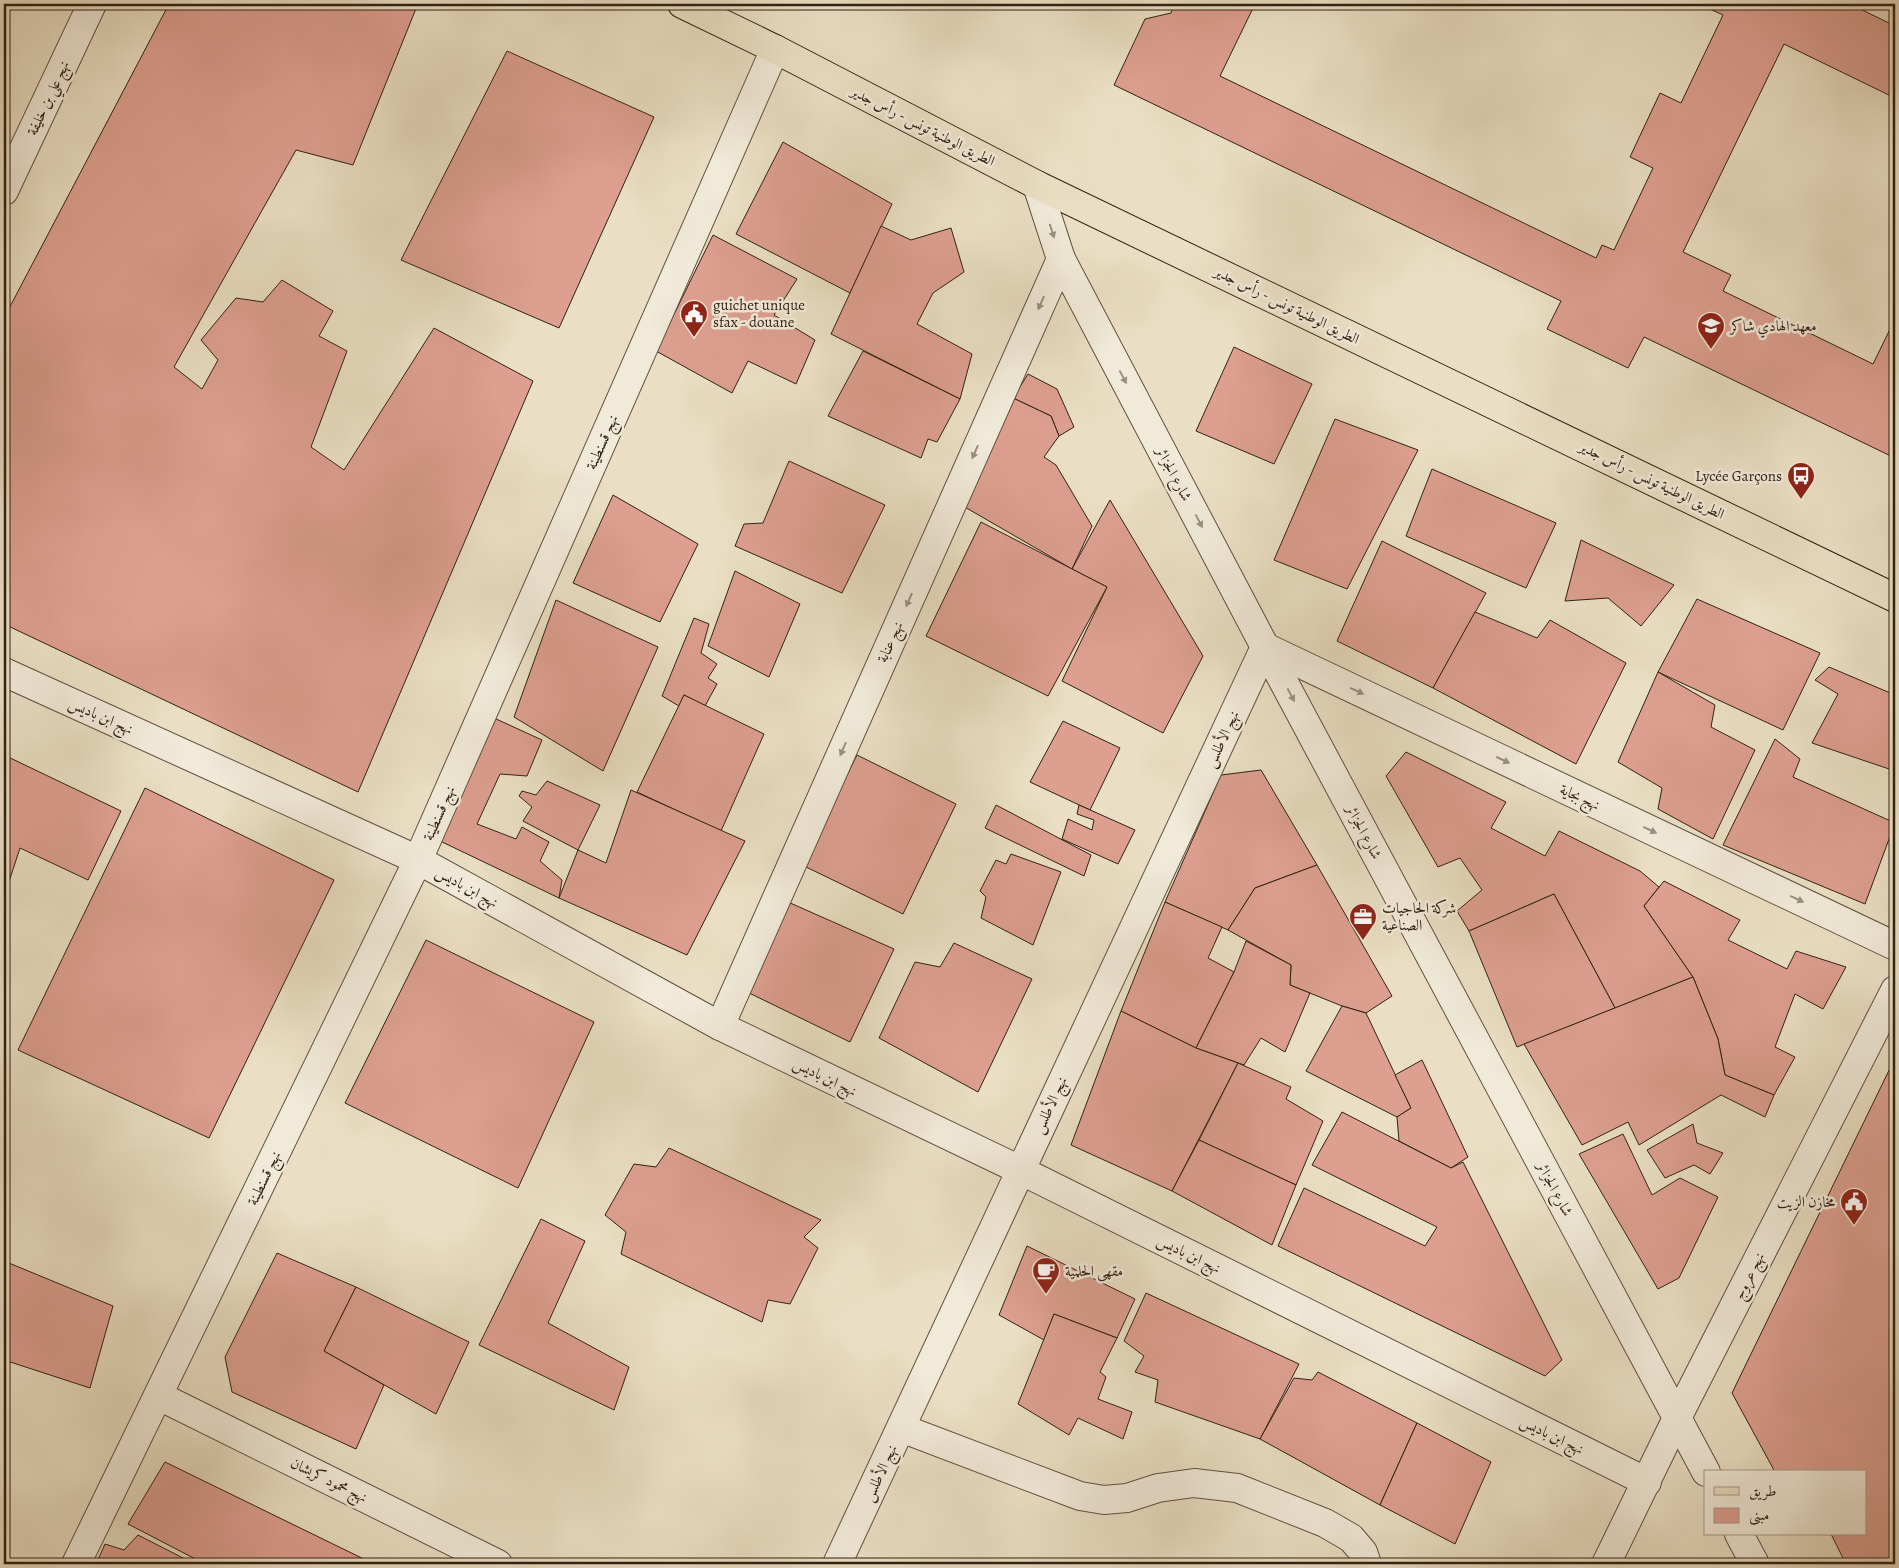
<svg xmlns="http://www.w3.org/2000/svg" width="1899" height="1568" viewBox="0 0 1899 1568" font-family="Alegreya,Amiri,serif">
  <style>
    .building { fill: #dd9f90; stroke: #322014 }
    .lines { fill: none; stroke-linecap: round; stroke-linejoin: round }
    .minor-casing { stroke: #605040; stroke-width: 30 }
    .major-casing { stroke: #322014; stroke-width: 30 }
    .minor { stroke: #f1ead9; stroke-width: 28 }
    .major { stroke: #eadfc4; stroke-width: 28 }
    .oneway { fill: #9b8f80 }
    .labels { text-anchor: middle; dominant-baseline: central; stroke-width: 5; stroke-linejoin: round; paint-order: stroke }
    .street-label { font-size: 15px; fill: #322014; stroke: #f1ead9 }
    .poi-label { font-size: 15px; fill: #322014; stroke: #f1ead9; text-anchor: start }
  </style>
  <rect width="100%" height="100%" fill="#eadfc4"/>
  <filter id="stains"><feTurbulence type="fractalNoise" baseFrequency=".004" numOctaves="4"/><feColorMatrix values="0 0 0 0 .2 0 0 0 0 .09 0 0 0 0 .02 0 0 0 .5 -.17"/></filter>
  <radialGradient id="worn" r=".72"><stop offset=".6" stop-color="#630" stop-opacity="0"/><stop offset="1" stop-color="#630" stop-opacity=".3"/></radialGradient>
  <g class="building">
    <polygon points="4,4 12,4 4,22"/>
    <polygon points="169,4 414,4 417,6 353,165 296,150 174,367 202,389 218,360 201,340 236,298 263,302 282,280 333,311 319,336 347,351 311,447 344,470 434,328 533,381 358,792 4,624 4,318"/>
    <polygon points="1175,4 1255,4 1220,76 1596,258 1602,245 1614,250 1653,168 1630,157 1660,93 1681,103 1723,15 1699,4 1850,4 1895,26 1895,98 1784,44 1683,252 1731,275 1723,291 1873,364 1895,319 1895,458 1644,337 1628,368 1547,329 1561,301 1114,85 1145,19 1171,13"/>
    <polygon points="507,51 654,117 559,328 401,260"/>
    <polygon points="783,142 892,204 850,293 736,234"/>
    <polygon points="881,226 911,240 951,228 964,272 933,293 917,324 972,354 960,399 831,334"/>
    <polygon points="713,235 797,279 774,315 815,340 796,384 748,361 732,393 656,351"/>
    <polygon points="1234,347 1312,384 1274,464 1196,431"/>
    <polygon points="863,351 960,399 937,442 928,439 921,458 828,416"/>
    <polygon points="1028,374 1057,389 1074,427 1059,436 1051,416 1013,398"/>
    <polygon points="1013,398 1051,416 1059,436 1044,457 1056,465 1092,526 1072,569 963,506"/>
    <polygon points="1335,419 1418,450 1347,589 1274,560"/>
    <polygon points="789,461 885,505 842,593 735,546 744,524 763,523"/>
    <polygon points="1432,469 1556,523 1526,588 1406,536"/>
    <polygon points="613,495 698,544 660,622 573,583"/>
    <polygon points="1110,500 1203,656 1163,733 1062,681 1107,587 1072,569"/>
    <polygon points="981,522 1107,587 1048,696 926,636"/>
    <polygon points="1581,540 1674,585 1641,626 1608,598 1565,601"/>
    <polygon points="1382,541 1486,593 1433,688 1337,641"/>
    <polygon points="735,571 800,604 769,677 708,646"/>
    <polygon points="1697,599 1820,653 1783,730 1658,672"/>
    <polygon points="556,600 658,647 603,771 514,717"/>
    <polygon points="1475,612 1537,638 1550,620 1626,663 1576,764 1433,688"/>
    <polygon points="694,618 709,624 701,653 717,664 708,678 717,684 705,706 684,695 679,706 662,696"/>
    <polygon points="1829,667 1895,695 1895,771 1812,743 1838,694 1815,680"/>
    <polygon points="1658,672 1715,705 1711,727 1755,750 1713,839 1658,809 1662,788 1618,762"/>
    <polygon points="684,695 764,734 721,831 637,792"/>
    <polygon points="494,718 542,740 527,776 500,774 477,824 516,839 522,827 549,842 540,861 562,880 559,898 438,840"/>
    <polygon points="1063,721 1120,748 1090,810 1030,782"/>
    <polygon points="1775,739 1800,759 1793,777 1895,823 1865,904 1723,845"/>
    <polygon points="1406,752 1506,802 1491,828 1545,856 1559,831 1640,871 1659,887 1644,906 1693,977 1615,1008 1554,894 1469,931 1457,911 1482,890 1460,858 1438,867 1386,776"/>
    <polygon points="4,755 121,811 88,880 20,848 4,897"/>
    <polygon points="857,755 956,804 903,914 802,865"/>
    <polygon points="1261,770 1317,865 1255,888 1228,930 1165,902 1221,775"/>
    <polygon points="547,781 600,805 578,850 523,821 532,807 519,796 522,791 536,795"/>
    <polygon points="145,788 334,880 209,1138 18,1050"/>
    <polygon points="631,790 745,841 687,955 559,898 578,850 606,863"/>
    <polygon points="996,805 1091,855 1084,876 985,828"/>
    <polygon points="1079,805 1135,830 1118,864 1062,839 1068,819 1092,830 1094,820 1077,814"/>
    <polygon points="1011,854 1061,872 1033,945 981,918 986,897 980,891 996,860 1006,864"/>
    <polygon points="1317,865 1392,996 1366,1013 1342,1006 1290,985 1291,965 1228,930 1255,888"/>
    <polygon points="1664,881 1740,920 1728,940 1787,969 1796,951 1846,967 1823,1009 1795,994 1775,1047 1795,1057 1774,1095 1725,1075 1718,1039 1693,977 1644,906"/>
    <polygon points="1554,894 1615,1008 1517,1047 1469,931"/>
    <polygon points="788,902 894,949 850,1042 747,992"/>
    <polygon points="1165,902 1222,927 1208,958 1234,972 1196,1048 1121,1011"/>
    <polygon points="426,940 594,1022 518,1188 345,1103"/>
    <polygon points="1246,941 1291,965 1290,985 1310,993 1285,1052 1261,1038 1244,1065 1196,1048 1234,972"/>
    <polygon points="954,943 1032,979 978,1092 879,1038 915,962 940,967"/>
    <polygon points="1693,977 1718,1039 1725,1075 1774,1095 1765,1117 1721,1095 1639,1145 1628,1122 1582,1145 1524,1044"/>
    <polygon points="1342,1006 1366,1013 1411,1108 1397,1117 1306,1071"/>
    <polygon points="1121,1011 1196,1048 1238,1063 1172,1191 1071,1145"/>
    <polygon points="1895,1058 1895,1564 1846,1564 1831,1534 1865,1534 1865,1472 1775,1472 1732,1393"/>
    <polygon points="1422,1060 1468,1157 1451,1168 1399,1141 1397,1117 1411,1108 1395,1075"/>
    <polygon points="1238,1063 1291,1087 1286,1099 1323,1121 1296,1185 1199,1140"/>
    <polygon points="1342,1112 1451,1168 1463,1162 1562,1360 1545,1376 1278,1246 1304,1188 1425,1246 1437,1227 1312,1165"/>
    <polygon points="1693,1124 1697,1143 1723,1153 1710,1174 1694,1165 1665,1178 1647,1150"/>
    <polygon points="1623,1134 1652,1195 1680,1178 1718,1197 1679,1278 1658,1289 1579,1154"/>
    <polygon points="1199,1140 1296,1185 1272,1245 1172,1191"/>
    <polygon points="669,1148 821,1220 804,1237 818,1248 790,1304 768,1300 762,1322 621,1254 626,1232 605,1215 634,1164 656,1167"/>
    <polygon points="541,1219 585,1241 548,1323 629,1367 614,1410 479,1345"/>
    <polygon points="1027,1246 1135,1299 1117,1338 1054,1314 1044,1340 999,1315"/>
    <polygon points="277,1253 356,1287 324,1351 384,1385 356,1449 232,1392 225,1357"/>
    <polygon points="4,1261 113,1306 90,1388 4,1360"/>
    <polygon points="356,1287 469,1342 436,1414 324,1351"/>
    <polygon points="1146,1293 1299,1364 1260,1439 1155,1402 1158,1380 1135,1372 1144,1356 1124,1341"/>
    <polygon points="1054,1314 1117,1338 1100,1372 1106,1377 1098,1399 1132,1412 1123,1439 1078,1418 1069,1435 1018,1404"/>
    <polygon points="1318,1372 1417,1423 1380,1505 1260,1439 1294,1378 1312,1380"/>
    <polygon points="1417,1423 1491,1462 1455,1544 1380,1505"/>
    <polygon points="165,1462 374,1564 205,1564 128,1524"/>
    <polygon points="138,1535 185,1559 184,1564 96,1564 105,1544 124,1550"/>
  </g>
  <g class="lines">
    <defs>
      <g id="minor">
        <polyline points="1037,185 1061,259 1265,647 1706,1472"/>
        <polyline points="4,191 92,4"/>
        <polyline points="4,672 418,860 720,1026 1020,1170 1647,1482"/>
        <polyline points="720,1026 1061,259"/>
        <polyline points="159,1396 498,1564"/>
        <polyline points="901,1428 1080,1496 1104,1500 1127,1498 1158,1488 1194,1483 1237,1488 1325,1523 1351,1538 1363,1552 1367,1564"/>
        <polyline points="1739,1534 1755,1564"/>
        <polyline points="76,1564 418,860 775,49"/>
        <polyline points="837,1564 1265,647 1895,946"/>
        <polyline points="1606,1564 1677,1418 1895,990"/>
      </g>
      <polyline id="major" points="682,4 775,49 1037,185 1895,598"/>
    </defs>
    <use href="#minor" class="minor-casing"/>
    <use href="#major" class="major-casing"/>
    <use href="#minor" class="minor"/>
    <use href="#major" class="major"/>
  </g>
  <defs><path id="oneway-solid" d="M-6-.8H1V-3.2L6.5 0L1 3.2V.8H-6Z" transform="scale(1.25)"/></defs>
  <g class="oneway">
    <use href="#oneway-solid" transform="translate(1052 231) rotate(72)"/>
    <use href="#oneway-solid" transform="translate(1041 303) rotate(114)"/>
    <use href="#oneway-solid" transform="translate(1123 377) rotate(62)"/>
    <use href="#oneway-solid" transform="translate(975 452) rotate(114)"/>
    <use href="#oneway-solid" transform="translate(1199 521) rotate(62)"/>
    <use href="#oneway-solid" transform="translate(909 600) rotate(114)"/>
    <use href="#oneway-solid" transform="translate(1357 691) rotate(25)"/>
    <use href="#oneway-solid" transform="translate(1291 695) rotate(62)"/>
    <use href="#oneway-solid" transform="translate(843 749) rotate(114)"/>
    <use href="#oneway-solid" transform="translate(1503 760) rotate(25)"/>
    <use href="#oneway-solid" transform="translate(1650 830) rotate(25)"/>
    <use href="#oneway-solid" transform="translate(1797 899) rotate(25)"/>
  </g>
  <defs>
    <symbol id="civic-pin" viewBox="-11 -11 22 30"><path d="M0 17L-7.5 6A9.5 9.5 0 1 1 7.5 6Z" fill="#8f2418" stroke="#f1ead9"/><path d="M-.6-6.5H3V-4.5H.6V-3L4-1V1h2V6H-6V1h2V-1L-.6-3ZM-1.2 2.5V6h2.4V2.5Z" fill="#fff"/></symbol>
    <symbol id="school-pin" viewBox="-11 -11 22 30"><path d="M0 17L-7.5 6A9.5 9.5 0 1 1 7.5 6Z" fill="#8f2418" stroke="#f1ead9"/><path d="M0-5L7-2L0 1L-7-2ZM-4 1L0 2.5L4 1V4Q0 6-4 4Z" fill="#fff"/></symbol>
    <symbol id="bus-pin" viewBox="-11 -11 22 30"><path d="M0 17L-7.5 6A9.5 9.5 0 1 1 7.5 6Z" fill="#8f2418" stroke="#f1ead9"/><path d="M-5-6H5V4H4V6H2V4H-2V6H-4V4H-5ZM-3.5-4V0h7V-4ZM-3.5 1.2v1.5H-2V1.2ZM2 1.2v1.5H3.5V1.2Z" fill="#fff"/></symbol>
    <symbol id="office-pin" viewBox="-11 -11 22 30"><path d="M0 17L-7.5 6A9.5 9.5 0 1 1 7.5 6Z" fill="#8f2418" stroke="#f1ead9"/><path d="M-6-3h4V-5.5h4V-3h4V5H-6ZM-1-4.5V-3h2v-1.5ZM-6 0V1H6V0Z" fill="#fff"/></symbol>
    <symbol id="cafe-pin" viewBox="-11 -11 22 30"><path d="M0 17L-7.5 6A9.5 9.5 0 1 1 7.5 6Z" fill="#8f2418" stroke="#f1ead9"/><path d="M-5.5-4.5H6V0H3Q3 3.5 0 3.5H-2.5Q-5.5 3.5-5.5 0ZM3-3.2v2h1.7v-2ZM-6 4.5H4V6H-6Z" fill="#fff"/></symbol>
  </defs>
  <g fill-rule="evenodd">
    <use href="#civic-pin" x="678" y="298" width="32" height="43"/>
    <use href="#school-pin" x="1695" y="310" width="32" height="43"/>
    <use href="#bus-pin" x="1785" y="460" width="32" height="43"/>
    <use href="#office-pin" x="1347" y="901" width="32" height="43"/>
    <use href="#civic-pin" x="1838" y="1186" width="32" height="43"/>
    <use href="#cafe-pin" x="1030" y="1255" width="32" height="43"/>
  </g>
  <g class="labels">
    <g class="street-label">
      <text transform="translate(48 98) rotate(-65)">نهج علي بن خليفة</text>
      <text transform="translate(923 126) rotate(27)">الطريق الوطنية تونس - رأس جدير</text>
      <text transform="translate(1287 305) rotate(26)">الطريق الوطنية تونس - رأس جدير</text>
      <text transform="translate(602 442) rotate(-66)">نهج قسنطينة</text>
      <text transform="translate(1174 474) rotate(62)">شارع الجزائر</text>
      <text transform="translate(1652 480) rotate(26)">الطريق الوطنية تونس - رأس جدير</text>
      <text transform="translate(890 642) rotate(-66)">نهج عنابة</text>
      <text transform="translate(101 716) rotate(24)">نهج ابن باديس</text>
      <text transform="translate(1222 739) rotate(-65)">نهج الأطلس</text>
      <text transform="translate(1580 797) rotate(25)">نهج بجاية</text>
      <text transform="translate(439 813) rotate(-66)">نهج قسنطينة</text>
      <text transform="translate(1364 832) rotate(62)">شارع الجزائر</text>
      <text transform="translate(467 887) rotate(29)">نهج ابن باديس</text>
      <text transform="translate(825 1077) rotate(26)">نهج ابن باديس</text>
      <text transform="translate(1050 1105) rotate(-65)">نهج الأطلس</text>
      <text transform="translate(264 1178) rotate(-64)">نهج قسنطينة</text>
      <text transform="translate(1555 1189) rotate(62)">شارع الجزائر</text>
      <text transform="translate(1189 1254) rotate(26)">نهج ابن باديس</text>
      <text transform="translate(1749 1276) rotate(-63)">نهج عروج</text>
      <text transform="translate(1552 1435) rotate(26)">نهج ابن باديس</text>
      <text transform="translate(880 1473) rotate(-65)">نهج الأطلس</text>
      <text transform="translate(329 1480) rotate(26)">نهج محمود كريشان</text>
    </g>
    <g class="poi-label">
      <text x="713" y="305">guichet unique<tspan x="713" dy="17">sfax - douane</tspan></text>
      <text x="1730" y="326">معهد الهادي شاكر</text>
      <text x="1782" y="476" text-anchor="end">Lycée Garçons</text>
      <text x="1382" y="908">شركة الحاجيات<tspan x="1382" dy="17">الصناعية</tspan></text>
      <text x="1835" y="1202" text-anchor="end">مخازن الزيت</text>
      <text x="1065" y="1271">مقهى الحلمية</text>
    </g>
  </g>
  <rect width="1899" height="1568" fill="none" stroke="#eadfc4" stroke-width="20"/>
  <rect x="5" y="5" width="1889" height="1558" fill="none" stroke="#322014" stroke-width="2.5"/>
  <rect x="10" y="10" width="1879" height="1548" fill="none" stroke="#322014"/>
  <rect x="1704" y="1470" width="162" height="65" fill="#f1ead9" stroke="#a5998a"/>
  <rect x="1714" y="1487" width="25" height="8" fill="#eadfc4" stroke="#a5998a"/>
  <text x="1749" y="1496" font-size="15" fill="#322014">طريق</text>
  <rect x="1714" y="1508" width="25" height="15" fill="#dd9f90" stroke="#a5998a"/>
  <text x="1749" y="1520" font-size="15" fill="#322014">مبنى</text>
  <rect width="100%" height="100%" filter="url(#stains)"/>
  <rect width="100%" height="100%" fill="url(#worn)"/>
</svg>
